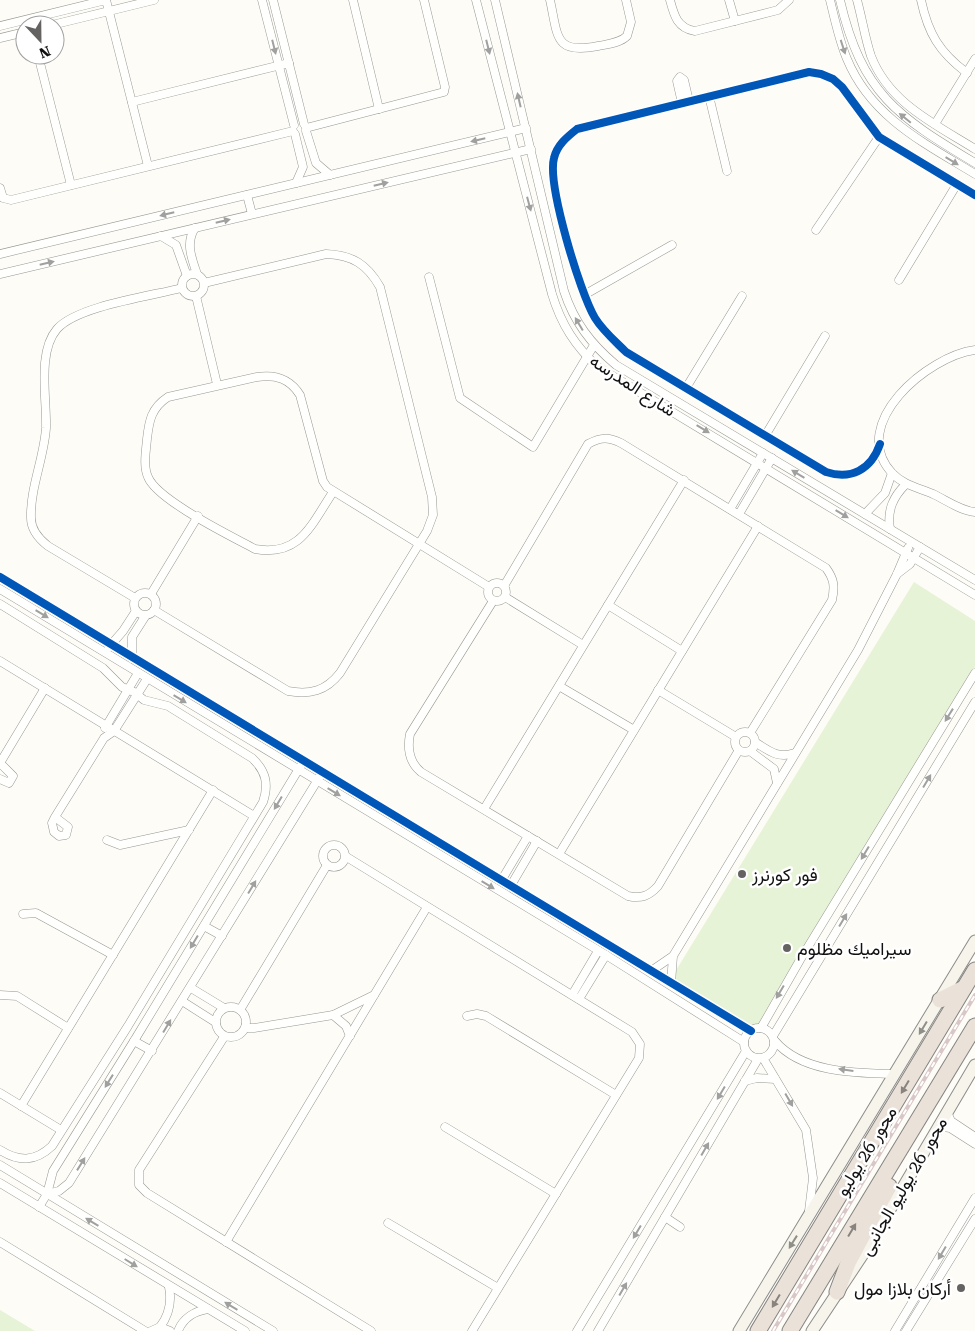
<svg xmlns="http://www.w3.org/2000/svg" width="975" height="1331" viewBox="0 0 975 1331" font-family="'Roboto Serif',Vazirmatn,serif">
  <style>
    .green { fill: #e7f3d7 }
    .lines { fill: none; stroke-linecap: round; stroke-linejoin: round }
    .street-casing { stroke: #979795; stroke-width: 9 }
    .secondary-casing { stroke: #8e8d8b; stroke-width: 13 }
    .highway-casing { stroke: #858482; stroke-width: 17 }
    .street { stroke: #fffffe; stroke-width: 8 }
    .secondary { stroke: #f6f4eb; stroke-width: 11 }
    .highway { stroke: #eae1d8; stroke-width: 15 }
    .rail-casing { stroke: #d9c6c7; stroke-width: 4 }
    .rail { stroke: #fff; stroke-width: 2; stroke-dasharray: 5.5; stroke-linecap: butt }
    .cycleway-casing { stroke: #fff; stroke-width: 11 }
    .cycleway { stroke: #0057b8; stroke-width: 8 }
    .oneway { fill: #a0a09f }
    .oneway2 { fill: #8f8e89 }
    .oneway3 { fill: #88837e }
    .poi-dot { fill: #646362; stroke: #fff; stroke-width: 2 }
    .labels { text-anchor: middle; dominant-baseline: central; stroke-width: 5; stroke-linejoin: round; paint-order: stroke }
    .street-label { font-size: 18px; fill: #111; stroke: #fff }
    .poi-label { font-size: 18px; fill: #111; stroke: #fff; text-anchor: start }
  </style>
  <rect width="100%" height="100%" fill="#fdfcf7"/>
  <g class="green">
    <polygon points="914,582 975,621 975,667 752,1035 667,985"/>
    <polygon points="0,1310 35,1331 0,1331"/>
  </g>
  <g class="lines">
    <defs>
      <g id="street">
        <polyline points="106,0 148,166"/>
        <polyline points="262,0 294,125"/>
        <polyline points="273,0 304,124"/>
        <polyline points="353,0 379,109"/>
        <path d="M476 0 552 294C561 324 575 346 598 367L975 595"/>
        <path d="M495 0 564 291C574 322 591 344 616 365L975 580"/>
        <path d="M550 0C558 36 554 55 598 46 608 44 620 43 627 36L631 22 626 0"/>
        <path d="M670 0C674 15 677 28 695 31L778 10 789 0"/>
        <polyline points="729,0 735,21"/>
        <path d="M830 0C835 20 839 40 847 59 871 117 924 143 975 174"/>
        <path d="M840 0C862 94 897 116 975 163"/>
        <path d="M857 0C862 18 865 38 871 56 889 103 935 124 975 149"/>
        <path d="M921 0C928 33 939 52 967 73"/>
        <polyline points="52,25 154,0"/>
        <polyline points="0,26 106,0"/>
        <polyline points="0,38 25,32"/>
        <polyline points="38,55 71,185"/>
        <polyline points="709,96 727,171"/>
        <polyline points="132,102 289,63"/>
        <polyline points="682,103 677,81 680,77 684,80 689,101"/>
        <polyline points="935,124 975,59"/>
        <polyline points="306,128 444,92 445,87 424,0"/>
        <polyline points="306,131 316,163 330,175"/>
        <polyline points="295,134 303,167 296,183"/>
        <polyline points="0,188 3,198 11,200 293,131"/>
        <polyline points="247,195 252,214"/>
        <path d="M195 228C185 243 192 259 197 274"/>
        <polyline points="816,230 879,137"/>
        <polyline points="161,236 176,245 187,276"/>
        <polyline points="0,254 526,128"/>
        <circle cx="193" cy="285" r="11"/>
        <polyline points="0,274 531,149"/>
        <polyline points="429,277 460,398 533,447 594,345"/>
        <polyline points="899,280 957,184"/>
        <polyline points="584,295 672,245"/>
        <polyline points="196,296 217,384"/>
        <path d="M975 350C928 356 847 424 892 473 903 485 919 488 933 494 946 500 961 511 975 512"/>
        <polyline points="686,388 742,296"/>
        <polyline points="765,436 825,336"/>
        <path d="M880 444C871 470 851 480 826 472L626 352C615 341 603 331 595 318 580 293 547 184 554 158 557 145 567 137 577 129L809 72 821 74 833 79 842 87 879 137 975 195"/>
        <path d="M333 492C311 525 300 557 255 549 231 536 157 500 148 477 143 466 146 451 147 439 149 421 151 408 168 397L257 377C276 374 290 379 300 395L323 481 327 487 489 587"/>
        <polyline points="730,509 763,453"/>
        <polyline points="739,514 772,458"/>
        <polyline points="865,514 885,493 892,473"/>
        <path d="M890 529C887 510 893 497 906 484"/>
        <polyline points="897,574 910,564 920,547"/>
        <polyline points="0,577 751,1031"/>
        <circle cx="497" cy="592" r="9"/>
        <path d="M504 586 588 444C601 437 608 437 621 443L826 568C834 579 835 586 832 600L750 733"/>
        <polyline points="0,589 606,955 744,1042"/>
        <circle cx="145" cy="604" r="11"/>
        <polyline points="151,594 198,516"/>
        <polyline points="505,597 583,645"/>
        <path d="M135 598 48 546C39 539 31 530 31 518 30 488 44 458 46 428 47 399 37 352 57 329 77 306 151 296 182 288"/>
        <path d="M493 601 410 734C407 749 409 762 421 772L628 896C641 899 649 896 658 886L739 750"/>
        <path d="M0 604 103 668 122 687 134 692 144 700 168 706 252 758C266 771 269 784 263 802L128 1026 52 1146C35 1162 19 1162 0 1150"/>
        <polyline points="608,605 682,651"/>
        <path d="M154 610 288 691C310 695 326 691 340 673L427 531 433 515 432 497 380 287C367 264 352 255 326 254L204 283"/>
        <polyline points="109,647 123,631 136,611"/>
        <polyline points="132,659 132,637 146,615"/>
        <polyline points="0,661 254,816"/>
        <polyline points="559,686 634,730"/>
        <polyline points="658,690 736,737"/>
        <polyline points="105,728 138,673"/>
        <circle cx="745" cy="742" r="10"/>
        <path d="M755 742C769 751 778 759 795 753"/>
        <polyline points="750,751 774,769 777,783"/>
        <polyline points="0,763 45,688"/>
        <polyline points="0,763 13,776 9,783 0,779"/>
        <polyline points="484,809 684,480"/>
        <polyline points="55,817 52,823 54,832 59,836 66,835 68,827 55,817 104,738 114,731 147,679"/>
        <polyline points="107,840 120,845 189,830"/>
        <circle cx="334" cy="856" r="11"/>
        <polyline points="559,854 758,526"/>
        <polyline points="345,856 632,1032 640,1044 639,1058 472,1331"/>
        <polyline points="501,881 528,836"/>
        <polyline points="510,887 537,841"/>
        <polyline points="23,914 36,913 113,955"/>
        <polyline points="204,926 222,936"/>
        <polyline points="651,971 673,956"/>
        <polyline points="671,983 673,956 858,650 897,574 908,548"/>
        <polyline points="191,988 224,1008"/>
        <polyline points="0,995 17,996 68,1028"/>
        <polyline points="572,995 598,951"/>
        <polyline points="579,999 606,955"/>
        <polyline points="182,1001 215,1022"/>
        <circle cx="231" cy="1022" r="15"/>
        <polyline points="240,1010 327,865"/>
        <polyline points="333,1015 346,1026 350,1036"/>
        <polyline points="467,1016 477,1014 486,1016 616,1095"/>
        <circle cx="759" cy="1043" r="15"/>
        <polyline points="245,1028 254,1028 333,1015 374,995"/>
        <polyline points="761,1028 800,960 975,673"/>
        <polyline points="773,1036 975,702"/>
        <polyline points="224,1037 139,1170 139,1185 147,1193 371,1331"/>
        <polyline points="134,1041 152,1051"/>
        <path d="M775 1041C802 1073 856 1073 895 1074"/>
        <polyline points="763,1058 806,1130 813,1178 809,1211"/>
        <polyline points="745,1081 757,1078 775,1079"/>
        <polyline points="0,1093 61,1130"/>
        <polyline points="21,1106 213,790"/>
        <polyline points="947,1112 951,1121 975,1137"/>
        <polyline points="938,1126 950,1128 975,1144"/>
        <polyline points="445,1127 556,1194"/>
        <polyline points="0,1165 273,1331"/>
        <polyline points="0,1183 245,1331"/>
        <polyline points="47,1194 59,1191 69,1183 322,773"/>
        <polyline points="39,1207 47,1194 53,1171 134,1041 300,767"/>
        <polyline points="665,1217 680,1227"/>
        <polyline points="388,1223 498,1288"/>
        <polyline points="0,1242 145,1331"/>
        <polyline points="226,1242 427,907"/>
        <path d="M160 1327C169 1315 172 1302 169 1287"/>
        <polyline points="151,1331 160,1327 170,1331"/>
        <path d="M178 1331C183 1318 195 1311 208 1309"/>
        <polyline points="577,1331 746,1051"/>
        <polyline points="598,1331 758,1059"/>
        <polyline points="895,1331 975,1198"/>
        <polyline points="906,1331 975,1219"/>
      </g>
      <g id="secondary">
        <polyline points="739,1331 975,941"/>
        <polyline points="812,1331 869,1245 975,1065"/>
      </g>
      <g id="highway">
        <polyline points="940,1000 964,988"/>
        <polyline points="837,1292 848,1263 889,1186"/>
        <polyline points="758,1331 975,970"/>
        <polyline points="790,1331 975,1026"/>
      </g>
    </defs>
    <use href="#street" class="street-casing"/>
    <use href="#secondary" class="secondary-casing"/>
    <use href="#highway" class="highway-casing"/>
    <use href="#street" class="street"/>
    <use href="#secondary" class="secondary"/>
    <use href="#highway" class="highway"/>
    <defs>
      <polyline id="rail" points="773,1331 975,995"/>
    </defs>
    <use href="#rail" class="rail-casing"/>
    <use href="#rail" class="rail"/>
    <defs>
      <g id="cycleway">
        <path d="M880 444C871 470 851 480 826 472L626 352C615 341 603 331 595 318 580 293 547 184 554 158 557 145 567 137 577 129L809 72 821 74 833 79 842 87 879 137 975 195"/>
        <polyline points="0,577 751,1031"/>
      </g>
    </defs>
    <use href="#cycleway" class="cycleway-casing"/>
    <use href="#cycleway" class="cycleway"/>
  </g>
  <defs><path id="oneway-solid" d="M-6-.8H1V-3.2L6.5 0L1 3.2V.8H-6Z" transform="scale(1.25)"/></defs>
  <g class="oneway">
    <use href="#oneway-solid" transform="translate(274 47) rotate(76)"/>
    <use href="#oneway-solid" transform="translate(488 47) rotate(76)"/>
    <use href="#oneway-solid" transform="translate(843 47) rotate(72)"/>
    <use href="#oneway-solid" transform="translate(519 100) rotate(-103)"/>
    <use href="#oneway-solid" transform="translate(905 118) rotate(-141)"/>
    <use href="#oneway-solid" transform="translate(478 140) rotate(167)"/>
    <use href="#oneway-solid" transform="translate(952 161) rotate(31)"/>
    <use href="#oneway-solid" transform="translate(381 184) rotate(-13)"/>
    <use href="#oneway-solid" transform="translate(529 204) rotate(75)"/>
    <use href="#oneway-solid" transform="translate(167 214) rotate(166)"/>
    <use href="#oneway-solid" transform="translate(223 221) rotate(-13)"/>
    <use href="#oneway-solid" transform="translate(47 263) rotate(-13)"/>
    <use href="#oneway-solid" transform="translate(579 324) rotate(-121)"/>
    <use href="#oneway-solid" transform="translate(703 429) rotate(31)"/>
    <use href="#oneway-solid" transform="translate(798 474) rotate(-149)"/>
    <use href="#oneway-solid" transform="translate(842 514) rotate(31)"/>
    <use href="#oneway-solid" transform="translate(42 614) rotate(31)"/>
    <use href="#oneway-solid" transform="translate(180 699) rotate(31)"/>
    <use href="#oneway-solid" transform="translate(949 715) rotate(122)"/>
    <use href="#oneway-solid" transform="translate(927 781) rotate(-59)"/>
    <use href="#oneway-solid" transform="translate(334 792) rotate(31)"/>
    <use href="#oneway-solid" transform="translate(278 803) rotate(121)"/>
    <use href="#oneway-solid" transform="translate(865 853) rotate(121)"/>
    <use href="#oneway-solid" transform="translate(488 885) rotate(31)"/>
    <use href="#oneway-solid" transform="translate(252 887) rotate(-59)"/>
    <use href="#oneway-solid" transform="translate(843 920) rotate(-59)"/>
    <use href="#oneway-solid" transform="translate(194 942) rotate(121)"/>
    <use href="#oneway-solid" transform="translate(780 992) rotate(121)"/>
    <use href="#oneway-solid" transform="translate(167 1026) rotate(-59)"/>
    <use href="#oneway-solid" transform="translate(846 1070) rotate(-172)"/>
    <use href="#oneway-solid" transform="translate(109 1081) rotate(122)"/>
    <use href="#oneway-solid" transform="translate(721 1093) rotate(121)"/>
    <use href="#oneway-solid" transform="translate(789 1100) rotate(60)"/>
    <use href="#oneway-solid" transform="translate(705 1149) rotate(-60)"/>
    <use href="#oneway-solid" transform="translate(81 1164) rotate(-58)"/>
    <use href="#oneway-solid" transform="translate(92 1222) rotate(-149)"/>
    <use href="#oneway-solid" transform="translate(637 1232) rotate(121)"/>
    <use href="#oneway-solid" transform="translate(942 1253) rotate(121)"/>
    <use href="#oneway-solid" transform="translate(131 1263) rotate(32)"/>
    <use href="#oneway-solid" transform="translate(623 1289) rotate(-60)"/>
    <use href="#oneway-solid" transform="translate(231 1306) rotate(-149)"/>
  </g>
  <g class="oneway2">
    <use href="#oneway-solid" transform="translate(923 1028) rotate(121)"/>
    <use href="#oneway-solid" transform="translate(793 1242) rotate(122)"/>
  </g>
  <g class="oneway3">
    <use href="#oneway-solid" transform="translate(905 1087) rotate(121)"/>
    <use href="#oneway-solid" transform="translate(852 1230) rotate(-59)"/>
    <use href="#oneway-solid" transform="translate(776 1301) rotate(121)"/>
  </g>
  <g class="poi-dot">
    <circle cx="742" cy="874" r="5"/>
    <circle cx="787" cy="948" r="5"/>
    <circle cx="961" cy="1288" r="5"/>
  </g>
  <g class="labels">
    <g class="street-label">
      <text transform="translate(633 385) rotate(33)">شارع المدرسه</text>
      <text transform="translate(866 1151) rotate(-59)">محور 26 يوليو</text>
      <text transform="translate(903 1186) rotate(-60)">محور 26 يوليو الجانبى</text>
    </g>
    <g class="poi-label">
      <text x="752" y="874">فور كورنرز</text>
      <text x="797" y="948">سيراميك مظلوم</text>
      <text x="951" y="1288" text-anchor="end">أركان بلازا مول</text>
    </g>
  </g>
  <g transform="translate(40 40) rotate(158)"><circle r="24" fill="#ffffff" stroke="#a0a0a0"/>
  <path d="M0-4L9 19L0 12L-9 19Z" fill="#646362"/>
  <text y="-8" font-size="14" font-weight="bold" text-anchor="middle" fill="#111111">N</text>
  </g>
</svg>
